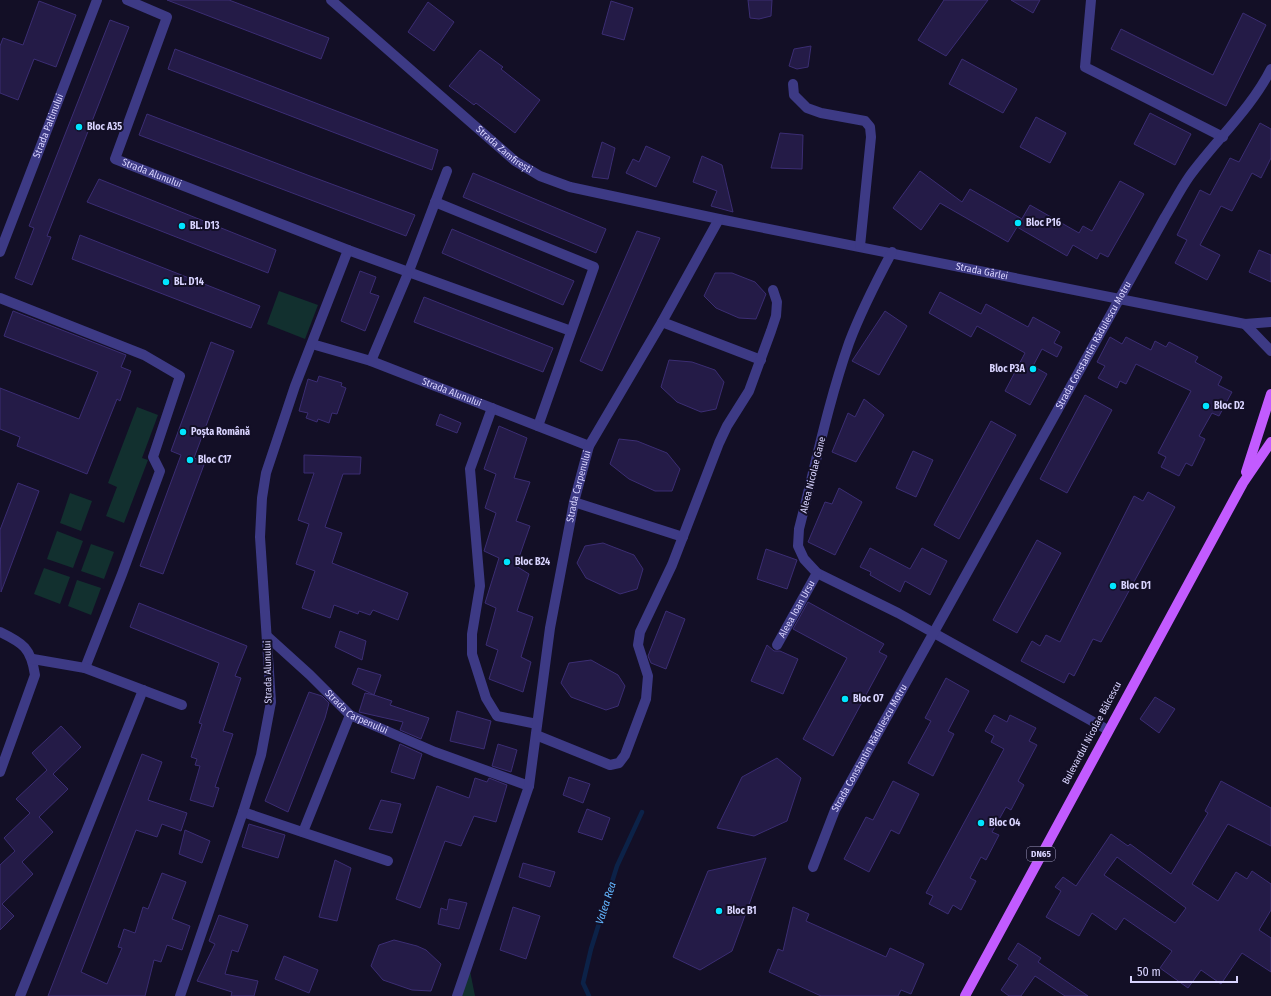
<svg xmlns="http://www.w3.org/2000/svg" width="1271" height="996" viewBox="0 0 1271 996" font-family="'Fira Sans Condensed',sans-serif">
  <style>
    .green { fill: #12302f }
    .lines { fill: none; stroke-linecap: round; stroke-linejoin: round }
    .stream { stroke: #0c2248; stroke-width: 4.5 }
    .building { fill: #241b47; stroke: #3b2d73; fill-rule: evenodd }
    .minor { stroke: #3d3a85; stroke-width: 10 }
    .major { stroke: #c25bff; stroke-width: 10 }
    .poi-dot { fill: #00e5ff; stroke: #130f26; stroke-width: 1.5 }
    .labels { text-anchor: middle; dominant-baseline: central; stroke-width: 4; stroke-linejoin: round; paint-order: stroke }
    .shield { fill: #130f26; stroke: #9e99be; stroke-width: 1 }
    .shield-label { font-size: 9px; font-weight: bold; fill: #d9d4ff }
    .street-label { font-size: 10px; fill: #d9d4ff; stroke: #130f26 }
    .poi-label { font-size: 10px; font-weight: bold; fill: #d9d4ff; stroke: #130f26; text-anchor: start }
    .water-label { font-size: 11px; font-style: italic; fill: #62b6ff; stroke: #130f26 }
  </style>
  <rect width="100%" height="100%" fill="#130f26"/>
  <g class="green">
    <polygon points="279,291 318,305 305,339 267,324"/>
    <polygon points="137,407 158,415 142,458 148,460 124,523 106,516 117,487 108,483"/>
    <polygon points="70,493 92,501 81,531 60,523"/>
    <polygon points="57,531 83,541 73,568 47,559"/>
    <polygon points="91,544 114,552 104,579 81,571"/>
    <polygon points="44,568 70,577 60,604 34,594"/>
    <polygon points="77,580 101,588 91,615 68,606"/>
    <polygon points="470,971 475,996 461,996"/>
  </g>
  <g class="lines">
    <polyline class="stream" points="589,996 583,983 591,949 617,866 642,812"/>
  </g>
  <g class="building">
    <polygon points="167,0 229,0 329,38 321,59"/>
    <polygon points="748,0 772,0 771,16 759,19 750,18"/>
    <polygon points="944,0 988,0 946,56 918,40"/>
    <polygon points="1011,0 1040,0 1033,13"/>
    <polygon points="39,1 76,15 56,67 34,59 18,100 0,93 0,46 3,38 23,45"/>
    <polygon points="611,1 633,8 624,40 602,34"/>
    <polygon points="428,2 454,22 434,51 408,32"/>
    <polygon points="1243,13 1266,25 1226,106 1111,49 1121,29 1213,75"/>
    <polygon points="110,20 129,27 47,236 51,237 32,285 15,278 34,228 29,226"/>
    <polygon points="811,46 808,67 797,69 789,66 794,49"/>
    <polygon points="175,49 438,150 432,170 168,69"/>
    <polygon points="480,50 503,67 501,69 540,100 515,133 476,103 474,105 449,86"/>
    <polygon points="962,59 1017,89 1003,113 949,84"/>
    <polygon points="1150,113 1191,134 1175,165 1134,144"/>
    <polygon points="147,114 310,176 415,215 406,236 139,135"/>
    <polygon points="1036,117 1066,133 1050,163 1020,147"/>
    <polygon points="1260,123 1271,129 1271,158 1261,178 1252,173 1232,211 1221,206 1200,245 1220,255 1207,280 1175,263 1187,240 1177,235 1200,190 1210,195 1230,158 1239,162"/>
    <polygon points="780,133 803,135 802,169 771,168"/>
    <polygon points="602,142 615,148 608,179 592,177"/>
    <polygon points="646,146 670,157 656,187 626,173 633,159 639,162"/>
    <polygon points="702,156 722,165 733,212 711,206 717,191 693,182"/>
    <polygon points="920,171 962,202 970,189 1022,219 1008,242 940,203 921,230 893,208"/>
    <polygon points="473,173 606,229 596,253 463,197"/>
    <polygon points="99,179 276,250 268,273 87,202"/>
    <polygon points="1120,181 1144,194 1108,257 1100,253 1097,259 1073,245 1067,256 1017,227 1030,205 1079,233 1083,226 1092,231"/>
    <polygon points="452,229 574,281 563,305 442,253"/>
    <polygon points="637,231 660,238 602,371 580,361"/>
    <polygon points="80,235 260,306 251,328 72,259"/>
    <polygon points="1259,250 1271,255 1271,282 1249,272"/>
    <polygon points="360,271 376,277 370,293 379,296 365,331 341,321"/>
    <polygon points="715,273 732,273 755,282 766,294 756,319 739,318 716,308 704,296"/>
    <polygon points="940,292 981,314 986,304 1028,327 1033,317 1060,332 1054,343 1062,347 1057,357 1042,349 1033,366 1047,374 1030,405 1005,391 1025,353 977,326 971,337 929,313"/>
    <polygon points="424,297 553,348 543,372 414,322"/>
    <polygon points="13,311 126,355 121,367 131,371 120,401 117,399 87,474 17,446 20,437 0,429 0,388 79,419 98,372 4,336"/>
    <polygon points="885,311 907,326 879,375 852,361"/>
    <polygon points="1110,337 1122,344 1126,337 1151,350 1155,341 1166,347 1169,342 1198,357 1195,362 1222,377 1218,385 1232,392 1219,416 1212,413 1199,436 1205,439 1192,466 1186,463 1179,476 1161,467 1166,457 1158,453 1191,391 1136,364 1126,384 1120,381 1117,388 1098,378 1105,366 1097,362"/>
    <polygon points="211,342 234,351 194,458 205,462 163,574 140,566 181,455 171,451"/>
    <polygon points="669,360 692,362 715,370 724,382 716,409 701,412 677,402 661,387"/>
    <polygon points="319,376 342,383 341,386 346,388 337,414 332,413 329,423 318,419 317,422 306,418 308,413 299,411 308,379 317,382"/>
    <polygon points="1085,395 1112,410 1067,493 1040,479"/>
    <polygon points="864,399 884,415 856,462 832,452 848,413 855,417"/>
    <polygon points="440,414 461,423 457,433 436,425"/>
    <polygon points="991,421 1016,435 959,539 934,525"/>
    <polygon points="499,426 527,438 514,478 530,482 516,521 530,526 516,566 529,574 517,611 533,617 521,657 531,662 523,692 489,679 498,650 486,645 496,608 485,603 499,558 484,551 496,513 485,508 496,474 484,469"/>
    <polygon points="619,439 637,441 667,453 680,469 672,491 655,491 629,479 610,464"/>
    <polygon points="913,451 933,460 916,497 896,488"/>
    <polygon points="304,455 361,457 360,474 343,474 325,527 342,533 332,563 408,593 398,620 373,610 370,615 359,611 358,614 334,605 330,618 302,608 315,571 296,564 309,524 298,520 314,473 304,473"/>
    <polygon points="18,483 39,491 1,592 0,530"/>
    <polygon points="839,488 862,502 835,555 808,542 825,502 832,504"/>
    <polygon points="1148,492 1175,507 1101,642 1093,639 1074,676 1069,673 1064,683 1021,661 1032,641 1040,646 1046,635 1060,642 1134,496 1143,501"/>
    <polygon points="1037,540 1061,553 1017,633 993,620"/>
    <polygon points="603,543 634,555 643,569 637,589 620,594 586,578 577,563 585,546"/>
    <polygon points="870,548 910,569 922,548 947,561 930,595 905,581 900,592 870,575 871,572 860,567"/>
    <polygon points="766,549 797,560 787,589 757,579"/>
    <polygon points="808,602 884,644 879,652 887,656 833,756 803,739 847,658 793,629"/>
    <polygon points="139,603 247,646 235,676 241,678 223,731 233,734 215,787 219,788 213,807 190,800 200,766 195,765 197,759 191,757 202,724 199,723 219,663 130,627"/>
    <polygon points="666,611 685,619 666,669 651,663 648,656"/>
    <polygon points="340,631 366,641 362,660 335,647"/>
    <polygon points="767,645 774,651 780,651 798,659 783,694 751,681"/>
    <polygon points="591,660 618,675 625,686 618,706 606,710 571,697 561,683 569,663"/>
    <polygon points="358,668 381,675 374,695 392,701 390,705 429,718 421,739 400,730 403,722 359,712 365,693 374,695 352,684"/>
    <polygon points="946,678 969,691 948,731 954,734 933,776 908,763 931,721 925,718"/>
    <polygon points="309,692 322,696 329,703 325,718 288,812 265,801"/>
    <polygon points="1155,697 1175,709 1159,733 1140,719"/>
    <polygon points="457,711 491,721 484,749 450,741"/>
    <polygon points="994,715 1007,722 1010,715 1036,728 1029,741 1037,745 1018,781 1024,785 1011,810 1006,807 992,832 999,835 986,860 981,857 970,878 976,881 961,910 953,905 948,914 929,904 933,896 926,893 1004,749 991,742 994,736 985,731"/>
    <polygon points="61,726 81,747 53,774 68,789 39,817 53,832 22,862 33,874 2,904 14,916 0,930 0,865 15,851 4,838 30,813 16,799 47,770 32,753"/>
    <polygon points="400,744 422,754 414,779 391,772"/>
    <polygon points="498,744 517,750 511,772 492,766"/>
    <polygon points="142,754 162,762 148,800 187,813 181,831 162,824 157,837 136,830 81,972 107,984 122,948 118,947 124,929 135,933 143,907 148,909 162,873 186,882 172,919 190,926 182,950 167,945 161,962 154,960 145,996 48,996"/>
    <polygon points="777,758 801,778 787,821 754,836 717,828 742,777"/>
    <polygon points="569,777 590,784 583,803 563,795"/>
    <polygon points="475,778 487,782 489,778 507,785 496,822 474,816 461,846 445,841 420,908 396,899 437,786 469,798"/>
    <polygon points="893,781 919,794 899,834 891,830 869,872 844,859 866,817 873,820"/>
    <path d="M1221 781 1271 808V846L1228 824 1192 884 1218 901 1236 872 1247 879 1252 871 1271 884V910L1259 930 1271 938V972L1242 953 1221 984 1201 970 1188 988 1160 968 1172 951 1124 918 1116 930 1092 913 1079 936 1046 917 1061 891 1055 887 1063 877 1076 886 1111 834 1128 846 1130 844 1171 874 1208 813 1205 811ZM1117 857 1186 908 1175 923 1104 875Z"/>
    <polygon points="381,800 401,804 392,833 369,829"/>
    <polygon points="587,809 610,818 602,840 578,832"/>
    <polygon points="249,824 285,835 278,858 242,847"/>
    <polygon points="185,830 210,841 202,863 179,854"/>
    <polygon points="766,858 732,951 700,970 673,957 708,871"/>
    <polygon points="335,860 351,868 337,921 319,917"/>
    <polygon points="523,863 555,872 550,887 519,877"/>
    <polygon points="449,899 467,903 459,929 438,924 441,908 447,910"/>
    <polygon points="513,907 540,916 526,959 500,950"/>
    <polygon points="793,907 809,914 806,921 886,957 890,948 924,964 911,994 901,990 898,996 821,996 769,972 778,949 783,951"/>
    <polygon points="219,915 248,925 238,952 232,950 225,974 258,981 254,996 231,996 232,992 197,981 215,944 209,941"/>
    <polygon points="394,940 417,946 426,950 441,964 431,991 412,990 383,980 371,966 379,945"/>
    <polygon points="1018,943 1041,958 1038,962 1088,996 1065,996 1035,976 1021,996 1009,996 1001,990 1018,965 1008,959"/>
    <polygon points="284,956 318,970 309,993 275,979"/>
  </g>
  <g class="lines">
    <g class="minor">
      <path id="s1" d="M127 0 167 17 115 159 348 250 571 331"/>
      <path id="s2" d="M331 0 515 161 540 176 570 187 719 219 1245 324 1271 322"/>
      <polyline points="1091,0 1085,67 1223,137"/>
      <polyline points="793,84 794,95 807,108 821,113 865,121 870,127 871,137 860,246"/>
      <polyline points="435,202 594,267 538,426"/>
      <path id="s3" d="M0 252 97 0"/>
      <path d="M892 252C876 282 861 311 849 343 828 403 815 467 799 529L798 546 804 559 817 573 898 613 1108 730"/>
      <polyline points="0,298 144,355 180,376 153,457 160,471 122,574 85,668"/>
      <polyline points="662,322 761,360"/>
      <polyline points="1245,324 1271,351"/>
      <path id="s4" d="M312 344 371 361 589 446"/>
      <polyline points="371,361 409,271 447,171"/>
      <polyline points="492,408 470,469 480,586 472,634 472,654 486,698 497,716 537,724"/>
      <polyline points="574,502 683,537"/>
      <path d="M0 632C23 643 31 648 35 675L0 772"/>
      <path id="s5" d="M268 637 310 675 350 715 435 752 529 786"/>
      <path id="s6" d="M777 645 817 573"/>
      <polyline points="33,659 85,668 182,705"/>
      <polyline points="536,735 610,765 619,763 625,755 646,699 648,676 638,645 640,632 672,565 719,443 727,426 749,391 771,331 776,316 777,302 773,290"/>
      <polyline points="243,812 388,861"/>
      <polyline points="303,832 350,715"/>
      <path id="s7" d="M813 867 835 810 1165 217C1173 204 1180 190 1189 177 1215 141 1251 109 1271 69"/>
      <polyline points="20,996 143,690"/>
      <polyline points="180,996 243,812 261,755 271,702 260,537 262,498 266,473 295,386 348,250"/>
      <path id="s8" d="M457 996 529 786 550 628 574 502 589 446 662 322 719 219"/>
    </g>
    <g class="major">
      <polyline points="1246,472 1271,394"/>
      <polyline points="965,996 1243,483 1271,442"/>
    </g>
  </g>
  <g class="poi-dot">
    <circle cx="79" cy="127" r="4"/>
    <circle cx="1018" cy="223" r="4"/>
    <circle cx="182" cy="226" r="4"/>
    <circle cx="166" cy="282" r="4"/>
    <circle cx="1033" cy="369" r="4"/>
    <circle cx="1206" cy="406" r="4"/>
    <circle cx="183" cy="432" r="4"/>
    <circle cx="190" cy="460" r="4"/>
    <circle cx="507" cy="562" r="4"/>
    <circle cx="1113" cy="586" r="4"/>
    <circle cx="845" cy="699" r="4"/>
    <circle cx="981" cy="823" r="4"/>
    <circle cx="719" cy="911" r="4"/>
  </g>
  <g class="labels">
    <rect class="shield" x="1027" y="847" width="28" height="14" rx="3"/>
    <g class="shield-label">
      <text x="1041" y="854">DN65</text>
    </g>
    <g class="street-label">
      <text stroke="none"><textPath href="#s3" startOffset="135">Strada Paltinului</textPath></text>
      <text stroke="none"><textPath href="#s2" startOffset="229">Strada Zamfirești</textPath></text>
      <text stroke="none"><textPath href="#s1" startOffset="234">Strada Alunului</textPath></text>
      <text stroke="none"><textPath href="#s2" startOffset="726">Strada Gârlei</textPath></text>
      <text stroke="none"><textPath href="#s7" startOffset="593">Strada Constantin Rădulescu Motru</textPath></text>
      <text stroke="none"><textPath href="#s4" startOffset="148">Strada Alunului</textPath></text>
      <text transform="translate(813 475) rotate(-76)">Aleea Nicolae Gane</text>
      <text stroke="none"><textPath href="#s8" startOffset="526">Strada Carpenului</textPath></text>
      <text stroke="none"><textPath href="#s6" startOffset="41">Aleea Ioan Ursu</textPath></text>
      <text transform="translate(268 672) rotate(-91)">Strada Alunului</text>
      <text stroke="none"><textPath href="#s5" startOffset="117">Strada Carpenului</textPath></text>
      <text transform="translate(1092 733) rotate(-62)">Bulevardul Nicolae Bălcescu</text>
      <text stroke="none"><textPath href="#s7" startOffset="132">Strada Constantin Rădulescu Motru</textPath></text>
    </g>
    <g class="poi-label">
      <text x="87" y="127">Bloc A35</text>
      <text x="1026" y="223">Bloc P16</text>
      <text x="190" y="226">BL. D13</text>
      <text x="174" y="282">BL. D14</text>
      <text x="1025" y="369" text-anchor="end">Bloc P3A</text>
      <text x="1214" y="406">Bloc D2</text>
      <text x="191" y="432">Poșta Română</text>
      <text x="198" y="460">Bloc C17</text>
      <text x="515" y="562">Bloc B24</text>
      <text x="1121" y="586">Bloc D1</text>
      <text x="853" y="699">Bloc O7</text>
      <text x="989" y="823">Bloc O4</text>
      <text x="727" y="911">Bloc B1</text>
    </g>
    <g class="water-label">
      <text transform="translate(606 903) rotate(-72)">Valea Rea</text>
    </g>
  </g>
  <path d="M1131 976v6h106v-6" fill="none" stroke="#d9d4ff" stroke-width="2"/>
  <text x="1137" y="976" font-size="12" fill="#d9d4ff" stroke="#130f26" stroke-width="3" paint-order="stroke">50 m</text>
</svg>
